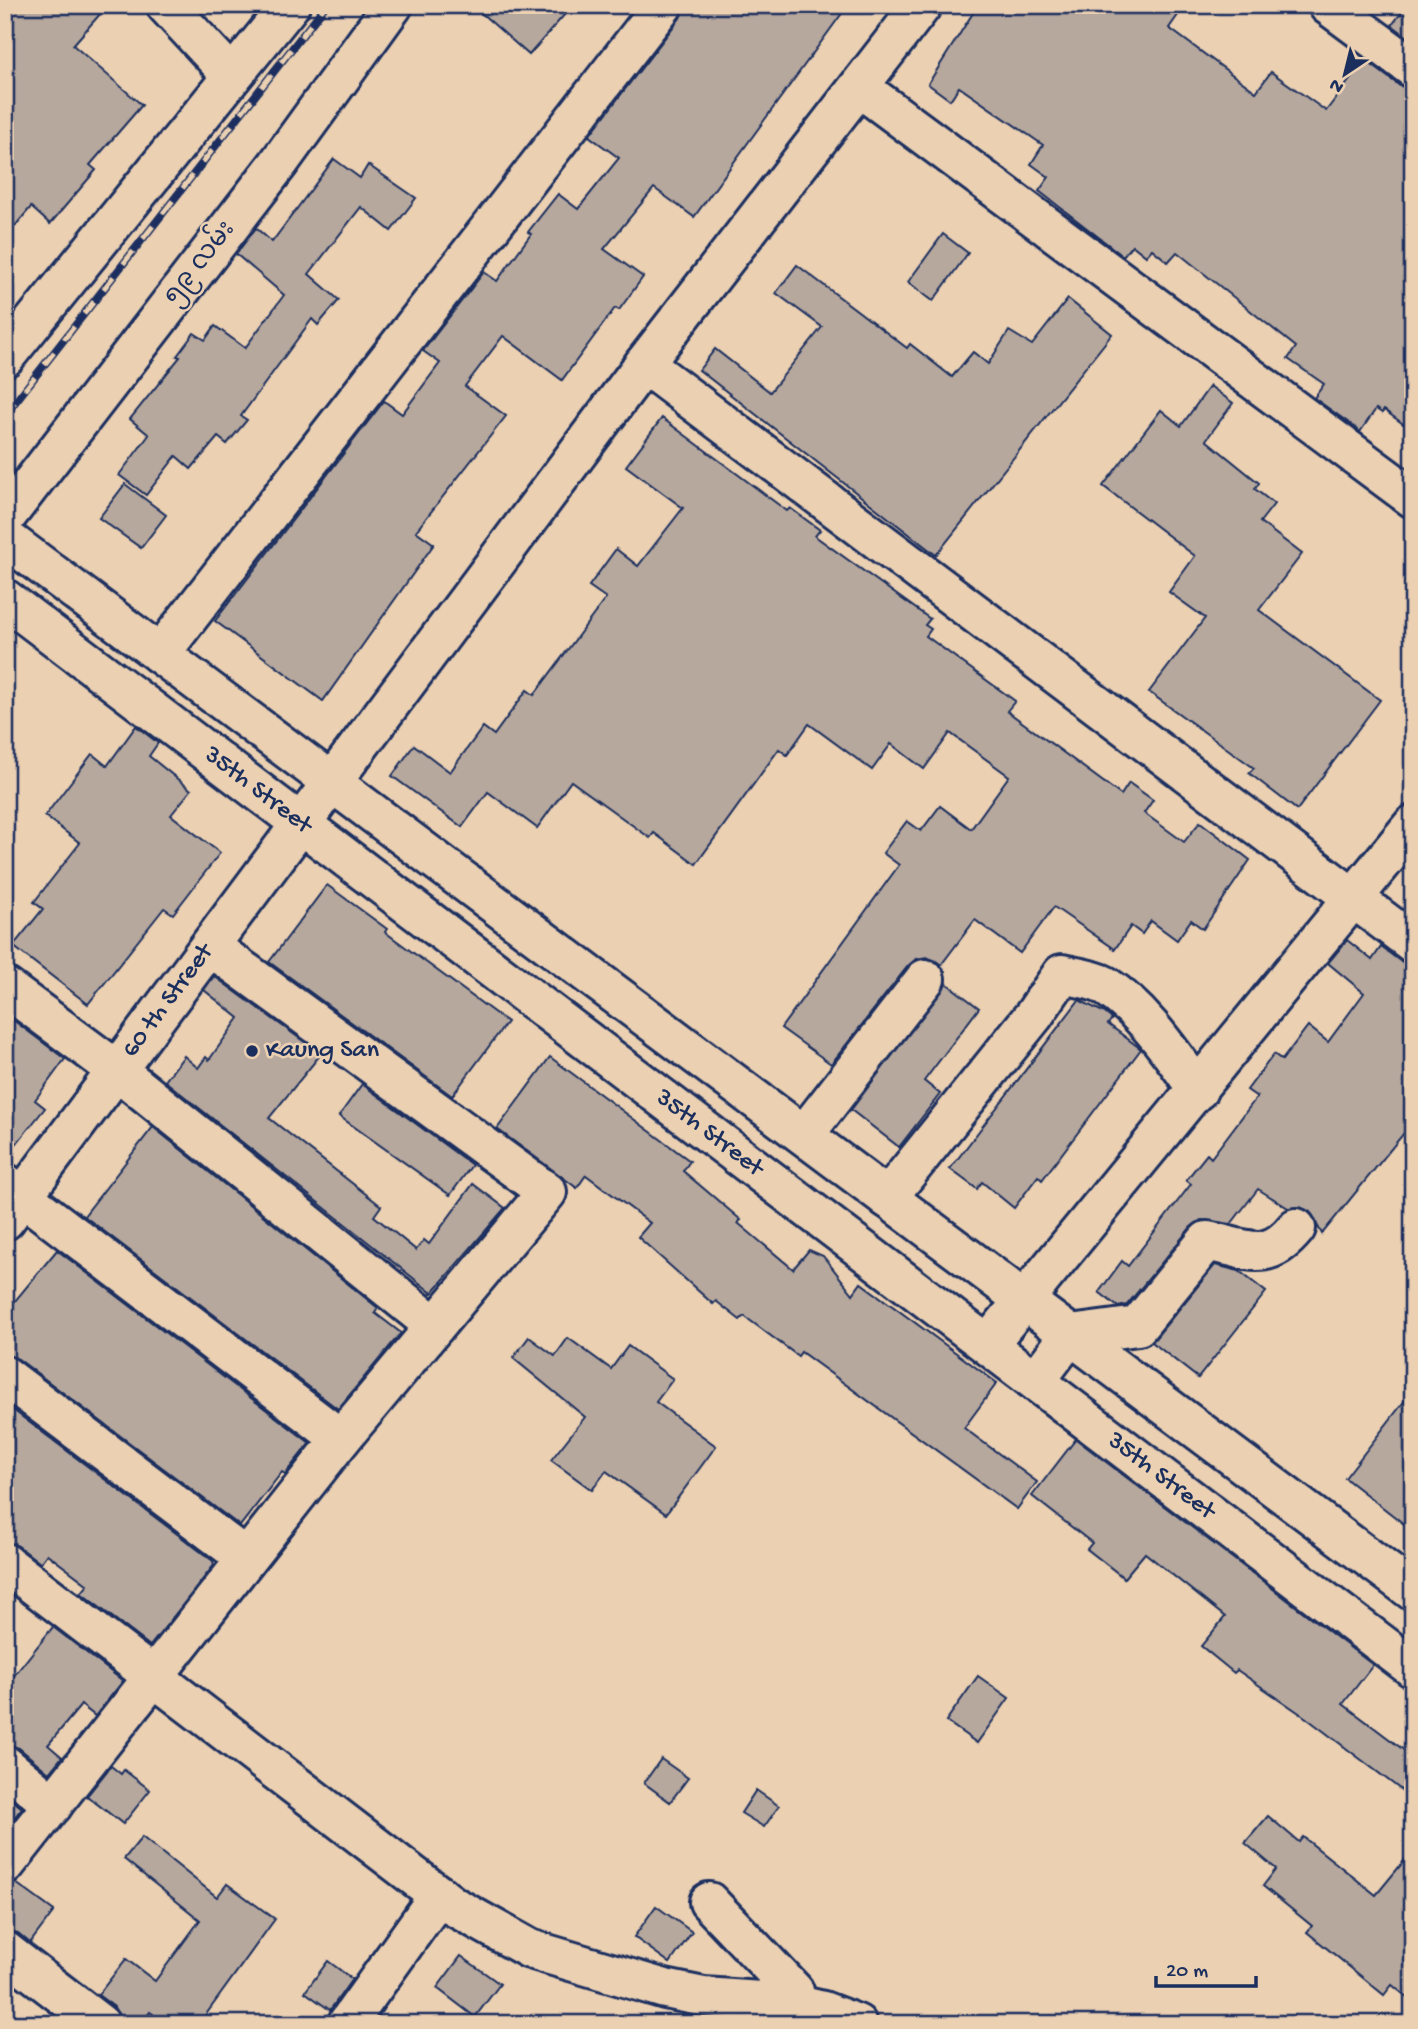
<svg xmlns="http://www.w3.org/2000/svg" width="1418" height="2029" viewBox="0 0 1418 2029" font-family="'Gochi Hand','Noto Sans Myanmar',sans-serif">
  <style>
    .building { fill: #b7a89d; stroke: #1b2f5e; stroke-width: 2 }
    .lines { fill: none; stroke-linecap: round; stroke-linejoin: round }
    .minor-casing { stroke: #1b2f5e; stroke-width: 44 }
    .major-casing { stroke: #1b2f5e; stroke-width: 44 }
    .minor { stroke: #ebd0b2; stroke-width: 38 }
    .major { stroke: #ebd0b2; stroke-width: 38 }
    .rail-casing { stroke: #1b2f5e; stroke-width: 8 }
    .rail { stroke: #ebd0b2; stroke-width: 5; stroke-dasharray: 16; stroke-linecap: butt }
    .poi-dot { fill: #1b2f5e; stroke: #ebd0b2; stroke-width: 2.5 }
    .labels { text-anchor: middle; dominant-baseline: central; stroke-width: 5; stroke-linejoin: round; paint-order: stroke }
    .street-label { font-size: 26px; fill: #1b2f5e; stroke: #ebd0b2 }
    .poi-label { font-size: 26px; fill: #1b2f5e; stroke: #ebd0b2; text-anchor: start }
  </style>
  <rect width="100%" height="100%" fill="#ebd0b2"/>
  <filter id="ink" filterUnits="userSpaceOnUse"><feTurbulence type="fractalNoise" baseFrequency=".0143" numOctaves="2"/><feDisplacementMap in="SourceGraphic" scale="14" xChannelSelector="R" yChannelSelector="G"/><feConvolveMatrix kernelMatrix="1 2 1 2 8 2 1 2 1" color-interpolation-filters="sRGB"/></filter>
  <g filter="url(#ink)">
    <g class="building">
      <polygon points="5,5 108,5 73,45 142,105 90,165 96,170 50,224 31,207 5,238"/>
      <polygon points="472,5 573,5 529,55"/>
      <polygon points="684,5 848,5 694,217 654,188 604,249 643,277 619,310 615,308 562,380 503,336 465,386 506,416 416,531 434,544 323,701 215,621 384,401 402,414 440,363 423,351 484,272 497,281 531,234 528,232 558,194 578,209 619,158 589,136 680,18"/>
      <polygon points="978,5 1185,5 1169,28 1256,92 1271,72 1326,111 1365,60 1400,86 1413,89 1413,431 1384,410 1382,413 1376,409 1360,432 1356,428 1314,398 1324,384 1288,359 1296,347 1177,252 1168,262 1152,249 1146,256 1132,245 1123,256 1039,191 1049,177 1031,164 1043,145 959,87 950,100 928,84"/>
      <polygon points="1407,5 1413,5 1413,41 1392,25"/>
      <polygon points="334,159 360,178 368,165 416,198 391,231 361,207 309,274 339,300 318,325 312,319 241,416 247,420 227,444 218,437 191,469 176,456 146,495 119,475 149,435 130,419 180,357 177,356 194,333 205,340 215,326 245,348 284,295 236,254 256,228 272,242"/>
      <polygon points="943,234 968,253 933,301 908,282"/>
      <polygon points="797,265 907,348 910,344 952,377 973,352 988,364 1009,331 1032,345 1068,299 1112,334 936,555 699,370 715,349 770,392 822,327 776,293"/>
      <polygon points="1210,386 1233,403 1206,440 1259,483 1255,489 1274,504 1260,522 1302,554 1259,610 1380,700 1297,810 1249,773 1254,768 1149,692 1205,618 1169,592 1195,556 1103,486 1161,410 1181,426"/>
      <polygon points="662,418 787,511 790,508 820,530 815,536 930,619 925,625 931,629 926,636 1015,701 1007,711 1121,795 1129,783 1153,800 1144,813 1184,842 1200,822 1250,860 1203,929 1191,920 1177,940 1151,921 1142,934 1131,926 1115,949 1054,907 1020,953 975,920 941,965 927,957 916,959 908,966 831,1064 781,1028 899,865 883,853 907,821 921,831 940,806 971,829 1009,776 950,733 924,769 891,744 872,770 809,724 787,755 779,749 696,864 654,833 650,838 571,781 537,828 488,792 462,827 392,776 414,745 450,772 483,727 494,735 527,690 534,695 606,598 589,586 616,549 638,566 683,508 626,466"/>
      <polygon points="125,484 166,515 141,548 99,518"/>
      <polygon points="136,726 158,743 149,756 191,790 171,815 220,853 173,914 164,908 88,1004 13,946 43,909 34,902 80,843 45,816 92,754 107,766"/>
      <polygon points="327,885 387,929 385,932 507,1022 452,1096 269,962"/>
      <polygon points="1347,940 1372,960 1381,947 1400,961 1413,964 1413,1122 1322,1234 1310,1212 1300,1207 1288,1208 1258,1189 1231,1224 1201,1220 1191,1227 1127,1305 1118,1307 1099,1292 1122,1261 1128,1266 1191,1184 1186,1180 1207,1154 1211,1158 1257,1097 1247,1090 1274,1054 1282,1060 1308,1026 1328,1042 1364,993 1328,963"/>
      <polygon points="214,976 321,1054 269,1118 381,1206 374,1216 416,1250 424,1240 429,1244 473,1184 505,1208 432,1293 165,1081 184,1056 198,1068 206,1057 209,1060 239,1018 204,990"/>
      <polygon points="946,983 979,1008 924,1081 940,1094 899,1147 851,1110"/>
      <polygon points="1079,1000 1105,1013 1112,1019 1108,1024 1141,1049 1042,1180 1038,1176 1014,1208 982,1182 977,1189 950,1169"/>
      <polygon points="5,1014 65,1059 35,1100 45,1108 5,1158"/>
      <polygon points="550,1057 690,1161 683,1171 741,1220 738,1223 793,1269 809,1250 823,1256 853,1294 861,1283 997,1383 964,1428 1037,1482 1017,1509 801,1352 798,1356 744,1316 740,1320 716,1301 713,1304 638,1237 650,1223 586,1175 577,1188 497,1129"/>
      <polygon points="362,1084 472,1165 450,1195 339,1116"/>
      <polygon points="153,1127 378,1308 375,1313 401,1333 338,1409 84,1216"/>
      <polygon points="57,1250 310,1443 285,1474 282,1472 240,1526 18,1359 5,1355 5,1313"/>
      <polygon points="1215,1265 1239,1271 1266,1292 1198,1378 1152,1342"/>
      <polygon points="529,1337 555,1356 568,1338 611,1369 628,1346 673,1379 656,1402 716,1446 666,1514 606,1471 592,1490 551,1460 585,1417 513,1358"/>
      <polygon points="1413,1390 1413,1531 1345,1478"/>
      <polygon points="5,1404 213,1561 214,1565 150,1646 81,1593 88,1585 47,1554 40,1563 18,1546 5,1542"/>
      <polygon points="1076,1439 1373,1665 1343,1704 1413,1757 1413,1799 1305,1717 1237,1670 1234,1673 1201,1646 1225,1617 1145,1553 1124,1578 1087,1549 1092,1543 1032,1496"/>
      <polygon points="53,1627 123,1681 95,1716 81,1705 48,1745 62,1757 49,1773 19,1748 5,1744 5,1687"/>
      <polygon points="978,1676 1009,1698 977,1743 946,1721"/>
      <polygon points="661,1759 688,1778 670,1802 644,1783"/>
      <polygon points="111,1766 121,1774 124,1770 150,1790 123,1824 87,1796"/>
      <polygon points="756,1790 779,1806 764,1827 741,1813"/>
      <polygon points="5,1794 22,1808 5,1829"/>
      <polygon points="1268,1816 1299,1842 1303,1837 1376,1895 1413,1850 1413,2002 1392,1985 1384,1995 1307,1932 1312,1926 1263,1886 1276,1869 1245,1843"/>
      <polygon points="142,1837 217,1897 227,1884 275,1919 199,2024 166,2024 150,2012 141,2024 121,2024 114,2007 98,1995 126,1959 155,1981 200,1920 124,1859"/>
      <polygon points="16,1883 54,1911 30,1943 18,1933 5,1930 5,1886"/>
      <polygon points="656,1906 692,1932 670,1963 634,1937"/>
      <polygon points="461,1956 500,1984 475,2017 437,1988"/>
      <polygon points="328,1961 352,1979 330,2010 305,1992"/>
    </g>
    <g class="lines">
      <defs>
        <g id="minor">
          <polyline points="166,5 232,76"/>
          <polyline points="1328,5 1413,68"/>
          <polyline points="859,87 1413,498"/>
          <polyline points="5,357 290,5"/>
          <polyline points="644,364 1413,943"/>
          <polyline points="5,518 278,164 393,5"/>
          <polyline points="160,654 663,5"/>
          <polyline points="5,987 118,1071 435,1326"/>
          <polyline points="804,1135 925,979"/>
          <polyline points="5,1183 341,1439"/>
          <path d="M887 1198 1034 1015 1062 974C1075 977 1093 979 1104 985 1144 1011 1171 1053 1198 1090"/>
          <path id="s1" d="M5 1220 644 364 922 5"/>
          <polyline points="989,1343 1413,825"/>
          <polyline points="5,1376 246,1558"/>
          <path d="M1037 1379 1070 1335 1138 1326 1207 1241C1248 1249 1267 1264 1296 1228"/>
          <polyline points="5,1563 453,1906 530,1949 665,1989 704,1997 789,2003 823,2011 857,2024"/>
          <polyline points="5,1765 53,1805"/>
          <polyline points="5,1865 341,1439 547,1192 211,947"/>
          <polyline points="709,1902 794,1991"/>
          <polyline points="5,1951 100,2024"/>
          <polyline points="347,2024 439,1895"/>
        </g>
        <g id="major">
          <polyline points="5,538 1413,1591"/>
          <path id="s2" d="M5 599 1413 1668"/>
        </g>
      </defs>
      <use href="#minor" class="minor-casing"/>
      <use href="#major" class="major-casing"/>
      <use href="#minor" class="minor"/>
      <use href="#major" class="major"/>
      <defs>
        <polyline id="rail" points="5,415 326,5"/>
      </defs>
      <use href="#rail" class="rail-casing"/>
      <use href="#rail" class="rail"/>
    </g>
  </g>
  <circle class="poi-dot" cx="252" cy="1051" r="7"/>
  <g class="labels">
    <g class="street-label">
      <text transform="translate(201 264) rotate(-52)">၅၉ လမ်း</text>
      <text stroke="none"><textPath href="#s2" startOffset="317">35th Street</textPath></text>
      <text stroke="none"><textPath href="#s1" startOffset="273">60 th Street</textPath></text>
      <text stroke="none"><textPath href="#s2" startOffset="884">35th Street</textPath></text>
      <text stroke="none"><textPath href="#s2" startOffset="1451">35th Street</textPath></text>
    </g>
    <g class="poi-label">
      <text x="266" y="1051">Kaung San</text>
    </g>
  </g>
  <rect width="1418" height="2029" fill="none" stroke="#ebd0b2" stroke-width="28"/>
  <rect x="14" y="14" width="1390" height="2001" fill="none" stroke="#1b2f5e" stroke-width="2.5" filter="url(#ink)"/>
  <g transform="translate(1345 74) rotate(215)" stroke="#ebd0b2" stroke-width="5" paint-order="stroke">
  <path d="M0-5L12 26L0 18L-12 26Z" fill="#1b2f5e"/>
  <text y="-10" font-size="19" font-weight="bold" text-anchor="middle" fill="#1b2f5e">N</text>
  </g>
  <path d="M1156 1976v10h100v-10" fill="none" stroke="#1b2f5e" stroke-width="3.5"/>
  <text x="1166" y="1976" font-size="21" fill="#1b2f5e" stroke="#ebd0b2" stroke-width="5" paint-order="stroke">20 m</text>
</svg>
